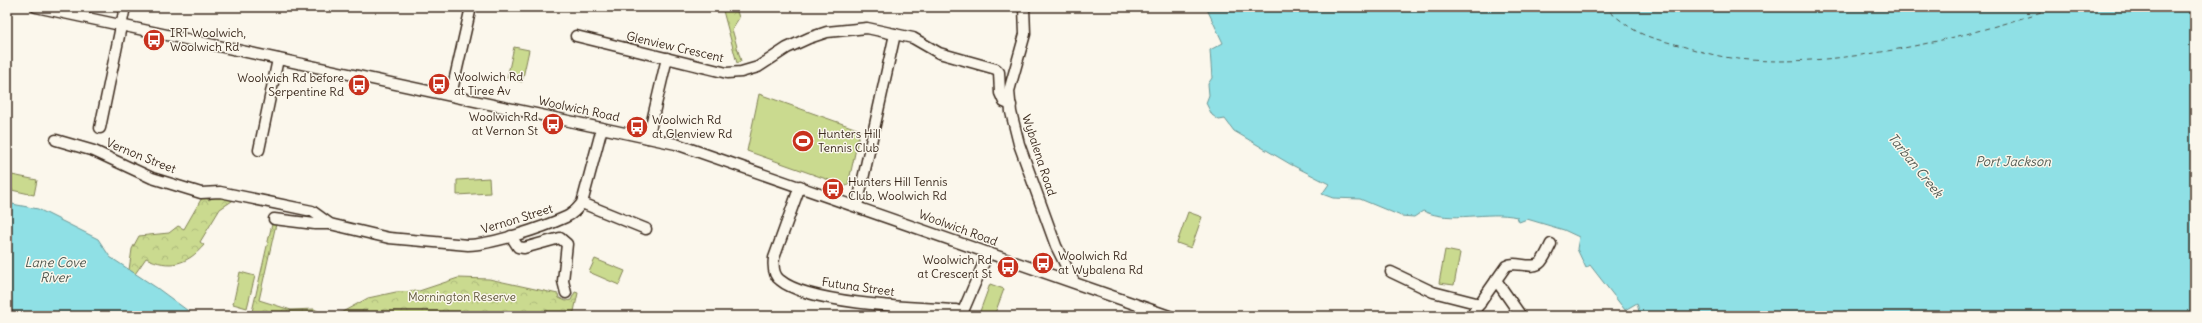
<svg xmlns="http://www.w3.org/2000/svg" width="2202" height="323" font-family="Delius,sans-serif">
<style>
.park{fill:url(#park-crowns);stroke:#828256}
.garden{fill:#cada8f;stroke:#828256}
.water{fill:#8fe0e5;stroke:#6d9795}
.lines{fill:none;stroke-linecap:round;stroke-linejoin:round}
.ferry{stroke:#505850;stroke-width:1;stroke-dasharray:5 4;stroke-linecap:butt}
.minor-casing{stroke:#3b2a1e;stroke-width:13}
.minor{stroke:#fbf7ec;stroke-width:10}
.labels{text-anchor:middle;stroke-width:3;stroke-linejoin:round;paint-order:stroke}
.poi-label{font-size:12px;fill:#3b2a1e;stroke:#fbf7ec;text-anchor:start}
.street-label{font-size:12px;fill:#3b2a1e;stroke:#fbf7ec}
.park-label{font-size:12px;fill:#5f563a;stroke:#fbf7ec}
.water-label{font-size:13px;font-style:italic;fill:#505850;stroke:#fbf7ec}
</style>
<defs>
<pattern id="park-crowns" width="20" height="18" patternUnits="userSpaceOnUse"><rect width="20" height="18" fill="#cada8f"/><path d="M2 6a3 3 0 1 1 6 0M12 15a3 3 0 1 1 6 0" fill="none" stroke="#aebb7b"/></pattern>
</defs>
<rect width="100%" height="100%" fill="#fbf7ec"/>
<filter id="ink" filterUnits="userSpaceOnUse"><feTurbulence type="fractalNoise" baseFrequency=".025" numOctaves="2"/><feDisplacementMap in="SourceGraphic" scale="8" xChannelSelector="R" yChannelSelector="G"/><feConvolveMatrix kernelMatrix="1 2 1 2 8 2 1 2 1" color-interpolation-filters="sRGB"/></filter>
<g filter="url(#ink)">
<!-- park -->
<g class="park">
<polygon points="722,7 736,7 739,18 732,29 741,61 737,63"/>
<path d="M217 195 235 199 220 209 200 242 204 245C187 265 169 269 146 258L135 274 129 270 132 249 139 236 169 233 178 226 184 229 203 196 209 200Z"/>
<polygon points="272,224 276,224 259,300 291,310 314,309 327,316 335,316 368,298 396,292 419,291 458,278 489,279 558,294 559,298 566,301 571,300 575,292 578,293 573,316 251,316"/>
</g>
<!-- garden -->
<g class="garden">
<polygon points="514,47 529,50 522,82 507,78"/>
<polygon points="759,94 860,130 848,185 846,186 747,151"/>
<polygon points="7,174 37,180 34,195 7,189"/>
<polygon points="489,178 490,193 457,195 457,180"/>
<polygon points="1188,212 1202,217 1191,248 1177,243"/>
<polygon points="1445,250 1460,253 1454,285 1439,283"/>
<polygon points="595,259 625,271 619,285 589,272"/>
<polygon points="240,272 255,276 247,308 233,304"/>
<polygon points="990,284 1004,289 994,316 979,314"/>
</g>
<!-- water -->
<g class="water">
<path d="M1206 7H2195V316H1640L1637 303 1625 310 1590 265 1586 268 1577 249 1579 237 1564 230 1527 219 1519 222 1517 217C1487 210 1452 224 1423 211L1414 217 1401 216 1360 199 1333 198 1322 194 1329 184 1290 164 1234 131 1225 119 1219 120 1212 115 1206 103 1209 95 1208 84 1212 78 1210 50 1223 43Z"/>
<polygon points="7,203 38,209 98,239 110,257 157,288 195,316 7,316"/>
</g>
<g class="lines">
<!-- ferry -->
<path class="ferry" d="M1603 7C1615 15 1627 27 1640 33 1650 38 1663 41 1675 44 1696 50 1717 57 1739 59 1838 69 1963 39 2056 7"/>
<!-- minor casing -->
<g class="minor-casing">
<g id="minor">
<polyline points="36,7 676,144 1169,316"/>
<polyline points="1024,7 1025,34 1009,91 1011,112 1019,144 1056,246 1074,282"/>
<polyline points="576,36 727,73 741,72 758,67 787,48 809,38 827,32 867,28 913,38 939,53 996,69 999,72 1000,93 1004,102 1011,105"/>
<polyline points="451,95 471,7"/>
<polyline points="100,128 125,7"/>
<polyline points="648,138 667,58"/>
<path d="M56 140 94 151 152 178 201 193 220 192 312 211 330 224 389 238 468 245C493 244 542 228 566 217 573 214 577 209 582 203L602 128"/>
<polyline points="259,150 278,59"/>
<path d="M800 186 774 258C773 266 773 275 780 280 808 304 917 308 956 310L963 313"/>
<polyline points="582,203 646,229"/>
<polyline points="857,206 895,34"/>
<polyline points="274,219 315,224 330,224"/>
<polyline points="511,236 518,247 524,248 560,238 567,244 563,281 566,293"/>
<polyline points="1391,272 1433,292 1480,304"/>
<polyline points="1496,280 1521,316"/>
<polyline points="961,316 988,253"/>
<path d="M1471 316 1506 266C1516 260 1533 271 1541 262 1545 257 1548 250 1551 244"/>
</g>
</g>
<!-- minor -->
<use href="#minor" class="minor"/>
</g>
</g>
<!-- icons -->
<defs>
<g id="bus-disc" transform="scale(1.15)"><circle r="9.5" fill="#c8321e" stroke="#fbf7ec"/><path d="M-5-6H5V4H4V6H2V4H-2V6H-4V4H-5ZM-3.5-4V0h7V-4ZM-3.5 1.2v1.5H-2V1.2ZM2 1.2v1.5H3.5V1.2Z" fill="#fff"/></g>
<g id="stadium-disc" transform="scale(1.15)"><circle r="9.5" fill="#c8321e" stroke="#fbf7ec"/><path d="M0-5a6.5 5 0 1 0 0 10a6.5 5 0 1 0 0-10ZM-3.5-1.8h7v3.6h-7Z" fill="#fff"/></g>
</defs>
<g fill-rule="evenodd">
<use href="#bus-disc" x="154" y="40"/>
<use href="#bus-disc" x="439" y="84"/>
<use href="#bus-disc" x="359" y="85"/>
<use href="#bus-disc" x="553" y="124"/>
<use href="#bus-disc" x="637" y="127"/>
<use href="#stadium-disc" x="803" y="141"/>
<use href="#bus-disc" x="833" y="189"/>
<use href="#bus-disc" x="1043" y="263"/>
<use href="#bus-disc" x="1008" y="267"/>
</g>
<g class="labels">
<!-- poi labels -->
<g class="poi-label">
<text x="170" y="37">IRT Woolwich,<tspan x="170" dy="14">Woolwich Rd</tspan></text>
<text x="454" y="81">Woolwich Rd<tspan x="454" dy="14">at Tiree Av</tspan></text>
<text x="344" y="82" text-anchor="end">Woolwich Rd before<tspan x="344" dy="14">Serpentine Rd</tspan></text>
<text x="538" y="121" text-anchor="end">Woolwich Rd<tspan x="538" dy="14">at Vernon St</tspan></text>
<text x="652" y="124">Woolwich Rd<tspan x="652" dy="14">at Glenview Rd</tspan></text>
<text x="818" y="138">Hunters Hill<tspan x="818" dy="14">Tennis Club</tspan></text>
<text x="848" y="186">Hunters Hill Tennis<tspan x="848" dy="14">Club, Woolwich Rd</tspan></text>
<text x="1058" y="260">Woolwich Rd<tspan x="1058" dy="14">at Wybalena Rd</tspan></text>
<text x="992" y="264" text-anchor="end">Woolwich Rd<tspan x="992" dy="14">at Crescent St</tspan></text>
</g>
<!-- street labels -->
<g class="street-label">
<text transform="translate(675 47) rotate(13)" y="4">Glenview Crescent</text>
<text transform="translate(579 109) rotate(12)" y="4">Woolwich Road</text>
<text transform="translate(1039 155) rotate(72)" y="4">Wybalena Road</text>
<text transform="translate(141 156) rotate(22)" y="4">Vernon Street</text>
<text transform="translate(517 219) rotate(-17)" y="4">Vernon Street</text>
<text transform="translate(958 228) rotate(20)" y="4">Woolwich Road</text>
<text transform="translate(858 287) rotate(8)" y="4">Futuna Street</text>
</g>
<!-- park labels -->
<g class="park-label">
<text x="462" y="301">Mornington Reserve</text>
</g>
<!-- water labels -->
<g class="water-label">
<text x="2013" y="166">Port Jackson</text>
<text transform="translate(1916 165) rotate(51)" y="5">Tarban Creek</text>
<text x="55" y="267">Lane Cove<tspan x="55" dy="15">River</tspan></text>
</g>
</g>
<!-- margin -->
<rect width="2202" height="323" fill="none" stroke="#fbf7ec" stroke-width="24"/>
<rect x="12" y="12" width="2178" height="299" fill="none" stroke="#3b2a1e" stroke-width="1.5" filter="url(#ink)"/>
</svg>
